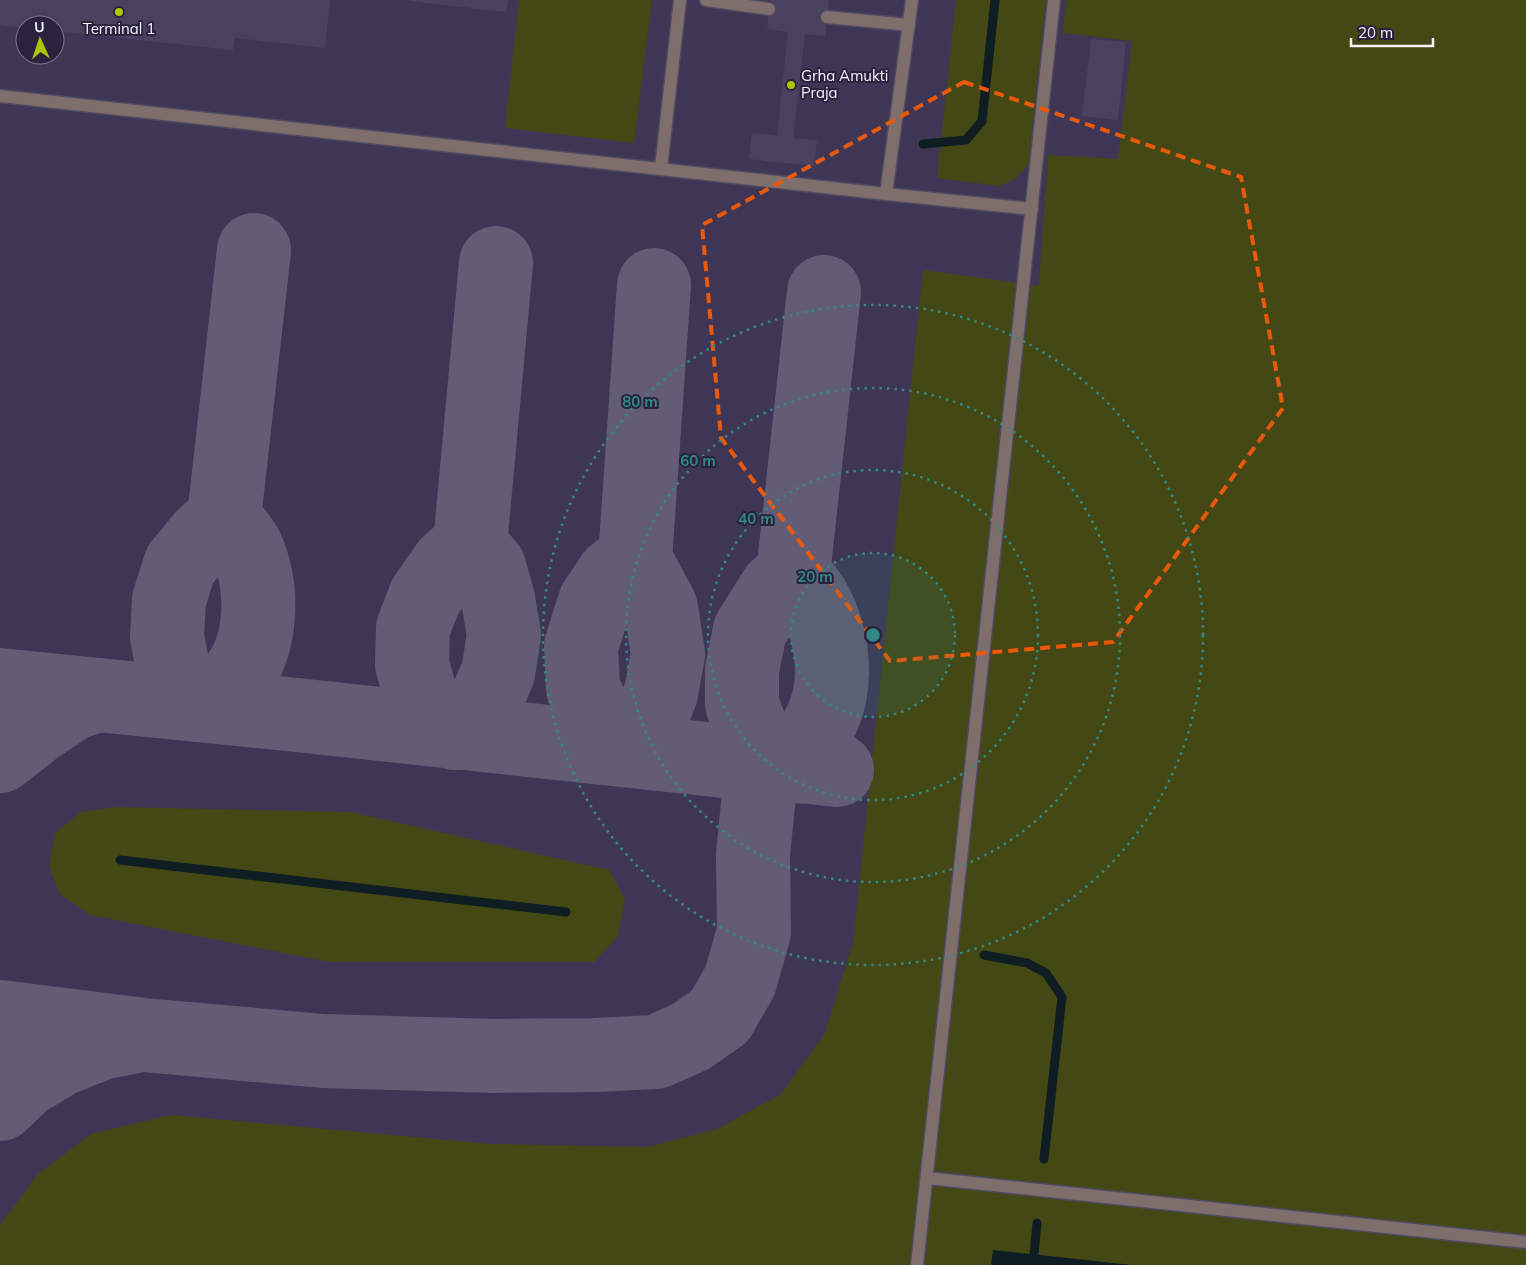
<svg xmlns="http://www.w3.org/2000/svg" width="1526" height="1265" font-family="Mulish,sans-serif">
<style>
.built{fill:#3f3656;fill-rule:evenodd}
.green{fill:#434815}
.water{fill:#0e1e23}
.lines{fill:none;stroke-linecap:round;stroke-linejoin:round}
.stream{stroke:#0e1e23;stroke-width:9}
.taxiway{stroke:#625d74;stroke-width:74}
.building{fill:#49425e}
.service-casing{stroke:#4f4961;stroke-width:15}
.service{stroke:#7f6f6c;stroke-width:12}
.marked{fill:none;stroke:#e8590c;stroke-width:4;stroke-dasharray:10 6;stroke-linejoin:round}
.ring{fill:none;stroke:#328984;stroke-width:2.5;stroke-dasharray:2.5 5}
.poi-dot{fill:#b0c501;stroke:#2a233d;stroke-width:2}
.labels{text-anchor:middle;stroke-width:4;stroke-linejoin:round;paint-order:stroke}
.poi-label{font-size:15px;fill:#f5f3fe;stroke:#2a233d}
.centre{fill:#328984;stroke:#2a233d;stroke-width:2.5}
.ring-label{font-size:15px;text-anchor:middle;font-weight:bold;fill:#328984;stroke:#2a233d;stroke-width:4;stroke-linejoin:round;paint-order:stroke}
</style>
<rect width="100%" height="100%" fill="#342d48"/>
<!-- built -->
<path class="built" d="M0 0H1161L1526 1265H0ZM25 25H55V55H25Z"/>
<!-- green -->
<g class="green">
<polygon points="519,0 652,0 634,143 505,128"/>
<polygon points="956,0 1046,0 1028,165 1014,180 999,186 937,178"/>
<polygon points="1066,0 1526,0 1526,1265 0,1265 0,1225 38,1174 91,1134 171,1115 491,1144 647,1147 717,1129 781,1094 824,1035 853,943 923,270 1039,286 1048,155 1118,159 1132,41 1063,33"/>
<polygon points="117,807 350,812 609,870 625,899 618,936 594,962 330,962 90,915 60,894 49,867 55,833 81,812"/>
</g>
<!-- water -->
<polygon class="water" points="993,1250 1132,1265 991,1265"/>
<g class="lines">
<!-- stream -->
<g class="stream">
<polyline points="923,144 966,140 982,121 995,0"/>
<polyline points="120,860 566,912"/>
<polyline points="984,955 1027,963 1046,973 1062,997 1044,1159"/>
<polyline points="1033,1265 1037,1223"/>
</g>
<!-- taxiway -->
<g class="taxiway">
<path d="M224 518C231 528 242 538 247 549 264 588 263 644 236 678 230 686 207 698 198 705L174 673 167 637 169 600 180 565 203 537 224 518 254 250"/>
<polyline points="470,545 448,564 425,597 413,628 412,664 422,701 431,719 455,733 479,716 498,673 504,635 498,599 489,567 470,545 496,263"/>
<polyline points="635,559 613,575 595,602 581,646 583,688 598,722 623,750 647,728 661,693 668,654 661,608 635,559 654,285"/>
<polyline points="0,685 98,695"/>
<polyline points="0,756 37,727 73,703 98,695 297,715 762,765 811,767 837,770"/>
<polyline points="775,765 751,729 742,704 742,670 750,630 776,589 793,574"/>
<path d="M790 766C803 752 814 737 822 719 839 682 833 636 814 601 809 591 800 582 793 574L824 292"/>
<polyline points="0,1017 144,1035 323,1051 494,1056 594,1055 656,1052 690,1037 720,1016 740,981 754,932 753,854 762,765"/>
<polyline points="0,1104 24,1081 59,1060 101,1043 132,1037"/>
</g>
</g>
<!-- building -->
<g class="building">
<polygon points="0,0 330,0 325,48 235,38 233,50 55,31 55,25 25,25 25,28 0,25"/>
<polygon points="409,0 508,0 506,12 409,1"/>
<polygon points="770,0 829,0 825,36 805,34 793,138 817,140 814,166 749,159 752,133 777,136 788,32 767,29"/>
<polygon points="1091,39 1126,42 1118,120 1082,116"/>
</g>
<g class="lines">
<!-- service casing -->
<g class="service-casing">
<g id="service">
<polyline points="706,0 769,9"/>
<polyline points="827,17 909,25"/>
<polyline points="0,96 886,194 1032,209"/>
<polyline points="661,168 680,0"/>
<polyline points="886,194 912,0"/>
<polyline points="927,1178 1526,1242"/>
<polyline points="917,1265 1054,0"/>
</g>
</g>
<!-- service -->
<use href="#service" class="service"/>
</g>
<!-- marked area -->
<path class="marked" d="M964 82 1241 177 1283 408 1113 642 890 661 721 438 702 225Z"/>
<!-- distance rings -->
<circle cx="873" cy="635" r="82" fill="#328984" fill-opacity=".12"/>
<g class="ring">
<circle cx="873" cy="635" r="82"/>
<circle cx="873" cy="635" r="165"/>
<circle cx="873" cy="635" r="247"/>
<circle cx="873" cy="635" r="330"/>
</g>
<!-- markers -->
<g class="poi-dot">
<circle cx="119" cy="12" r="5"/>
<circle cx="791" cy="85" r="5"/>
</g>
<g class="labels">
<!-- poi labels -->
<g class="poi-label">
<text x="119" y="34">Terminal 1</text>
<text x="801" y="81" text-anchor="start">Grha Amukti<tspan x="801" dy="17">Praja</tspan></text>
</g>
</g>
<circle cx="873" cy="635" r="8" class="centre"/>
<g class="ring-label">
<text x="640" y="407">80 m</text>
<text x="698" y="466">60 m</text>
<text x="756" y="524">40 m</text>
<text x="815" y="582">20 m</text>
</g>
<!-- north arrow -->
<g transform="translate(40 40) rotate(357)"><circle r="24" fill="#2a233d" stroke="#7b768a"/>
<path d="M0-4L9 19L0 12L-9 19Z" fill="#b0c501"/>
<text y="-8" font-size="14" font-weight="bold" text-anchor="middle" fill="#f5f3fe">U</text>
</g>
<!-- scale -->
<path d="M1351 38v8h82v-8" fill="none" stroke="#f5f3fe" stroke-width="2.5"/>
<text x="1358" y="38" font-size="15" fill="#f5f3fe" stroke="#2a233d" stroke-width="4" paint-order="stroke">20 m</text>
</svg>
